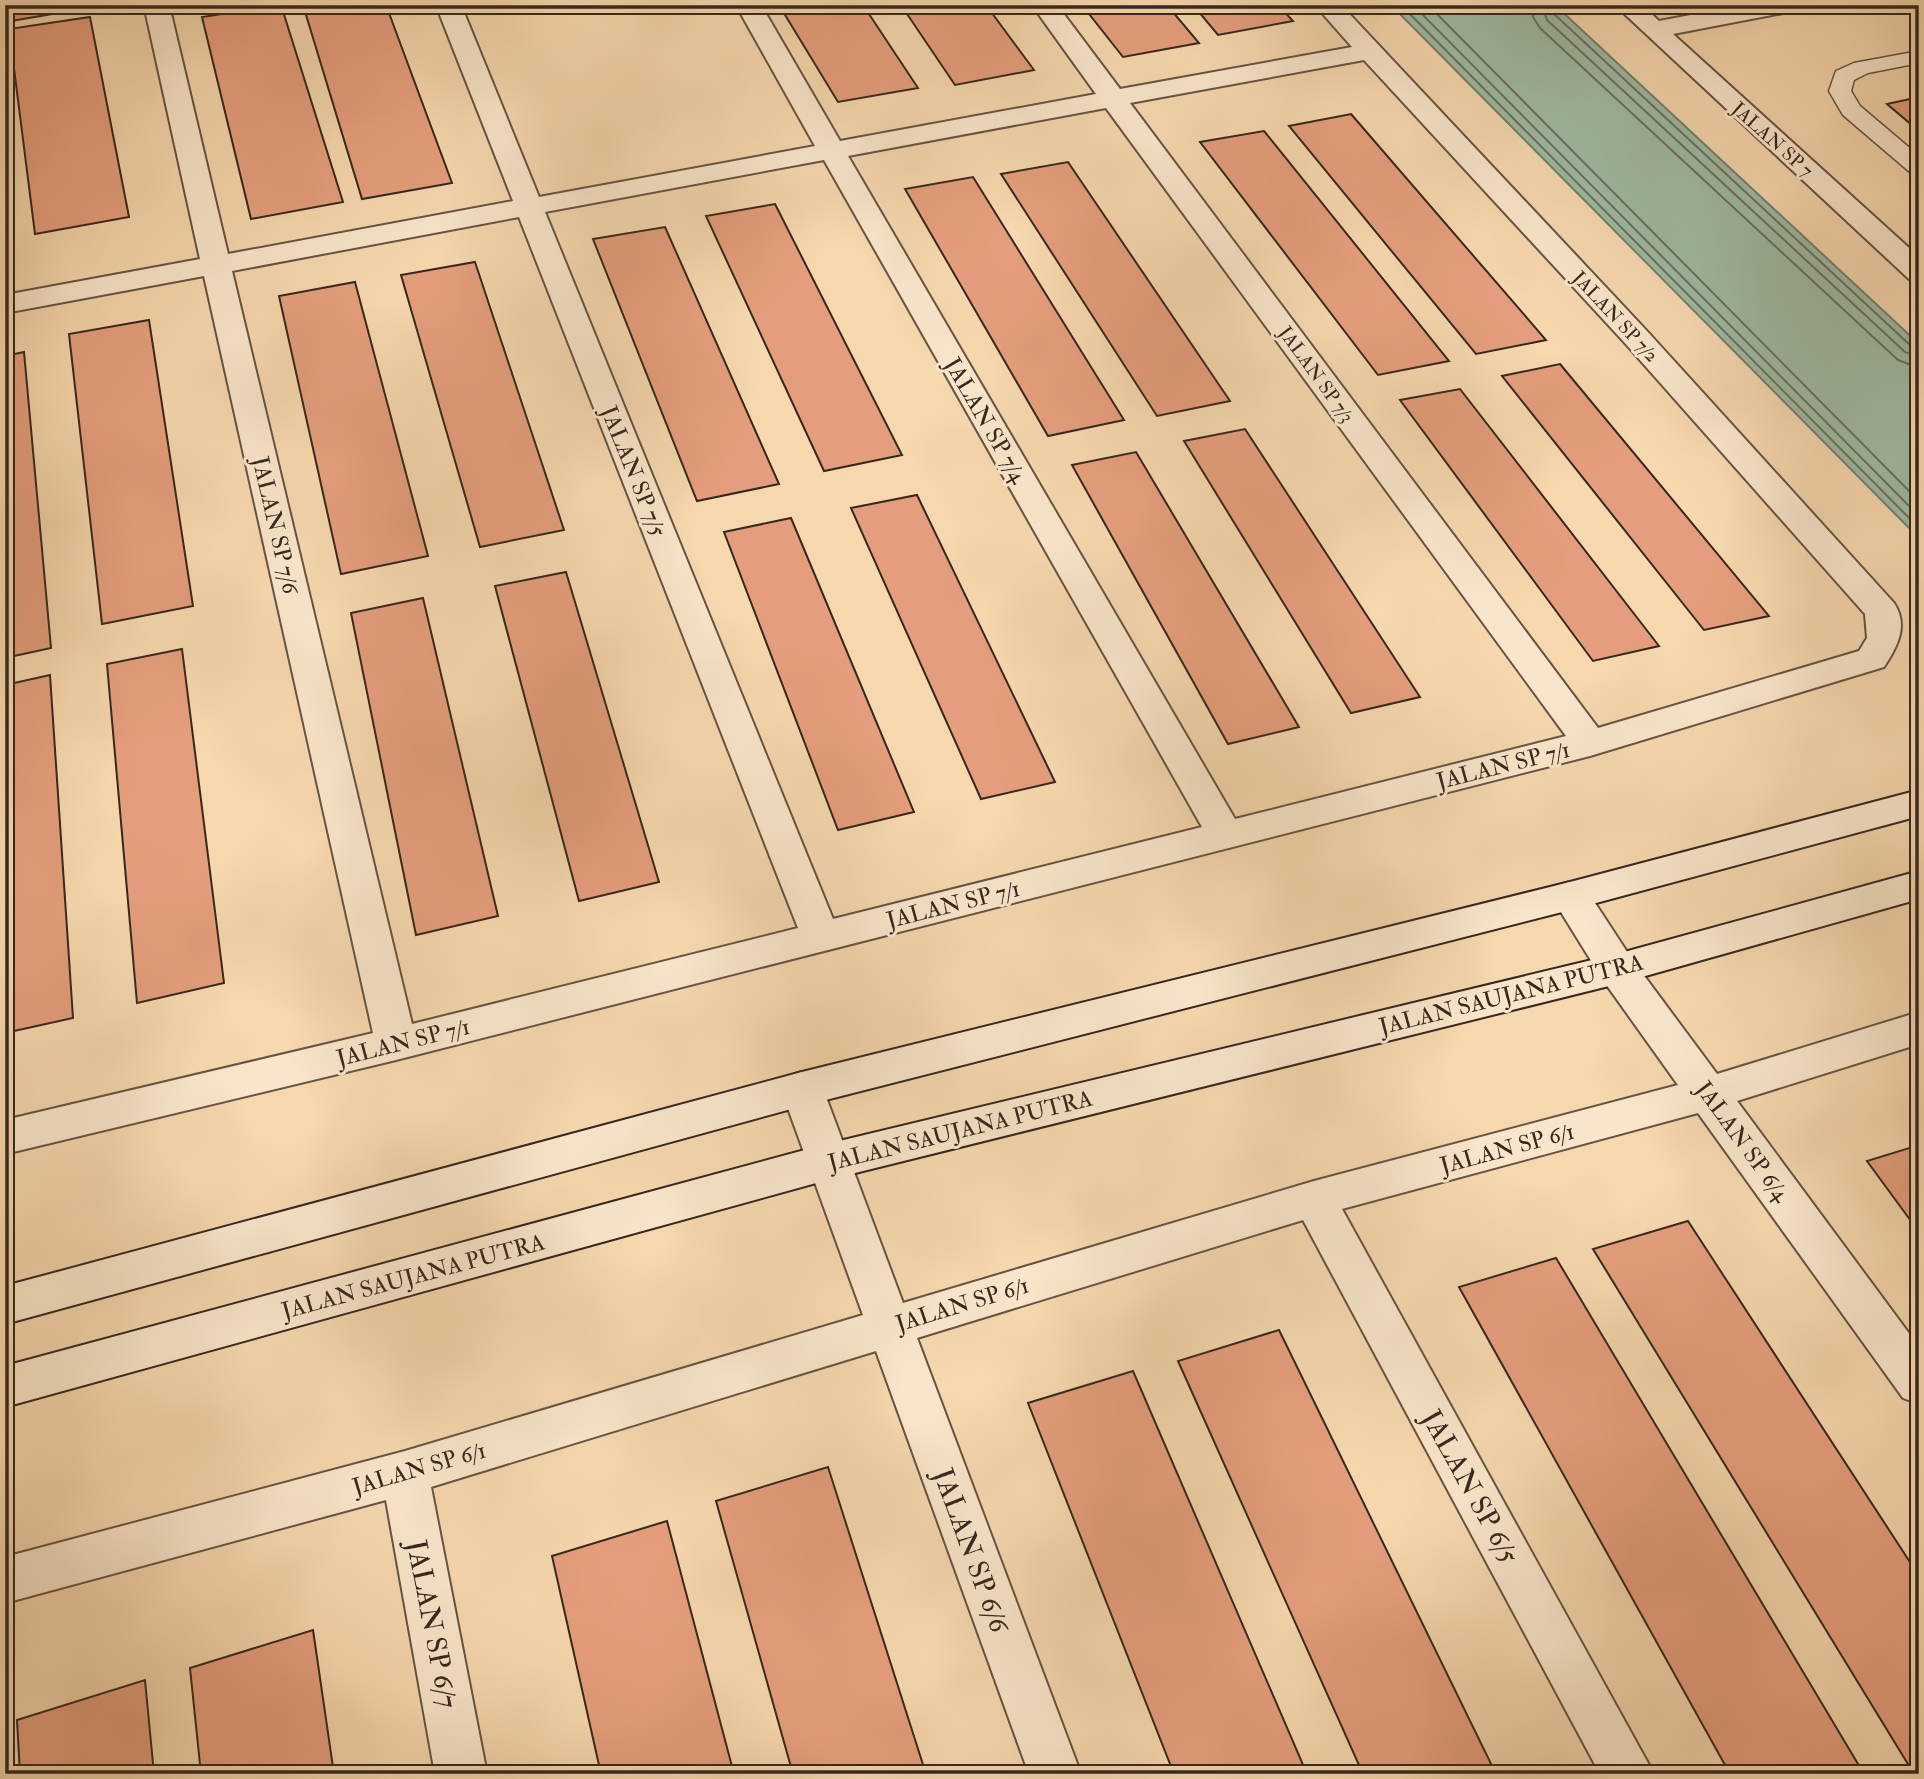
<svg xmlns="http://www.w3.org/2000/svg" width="1924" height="1779" font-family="'IM FELL Double Pica',serif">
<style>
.water{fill:#9ebaa4;stroke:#74806f;stroke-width:2}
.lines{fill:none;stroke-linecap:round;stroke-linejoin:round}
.shore{stroke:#6a7162;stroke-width:2}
.building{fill:#e59e7d;stroke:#36281f;stroke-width:2}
.service-casing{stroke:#665443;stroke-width:3}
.minor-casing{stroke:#665443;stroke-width:4}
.secondary-casing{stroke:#36281f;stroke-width:4}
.service{fill:#f9e5ca;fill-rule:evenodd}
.minor{fill:#f9e5ca;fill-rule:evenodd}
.secondary{fill:#f9e5ca;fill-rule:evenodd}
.labels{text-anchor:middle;stroke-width:6;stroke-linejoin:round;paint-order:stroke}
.far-street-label{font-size:19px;fill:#36281f;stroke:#f9e5ca}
.street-label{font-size:23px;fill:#36281f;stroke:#f9e5ca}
.near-street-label{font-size:28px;fill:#36281f;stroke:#f9e5ca}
</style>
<rect width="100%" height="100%" fill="#f6d7ae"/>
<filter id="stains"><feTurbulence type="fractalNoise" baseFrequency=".00286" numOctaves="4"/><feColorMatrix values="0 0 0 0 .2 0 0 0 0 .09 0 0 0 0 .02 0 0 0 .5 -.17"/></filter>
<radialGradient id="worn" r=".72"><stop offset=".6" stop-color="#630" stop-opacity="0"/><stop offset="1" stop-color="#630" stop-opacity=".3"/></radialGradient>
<!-- water -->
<polygon class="water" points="1391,5 1555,5 1919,344 1919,538"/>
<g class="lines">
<!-- shore -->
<g class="shore">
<polyline points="1401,5 1919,528"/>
<polyline points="1413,5 1919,516"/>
<polyline points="1428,5 1919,501"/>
<polyline points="1531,5 1533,17 1540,28 1898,360 1919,368"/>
<polyline points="1542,5 1547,20 1905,352 1919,357"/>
<polyline points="1551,5 1553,13 1911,346 1919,348"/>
</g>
</g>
<!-- building -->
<g class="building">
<polygon points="5,5 87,5 88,8 5,22"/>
<polygon points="281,5 343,202 251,219 202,17"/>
<polygon points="303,5 386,5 452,183 362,199"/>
<polygon points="779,5 863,5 918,88 838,102"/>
<polygon points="901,5 986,5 1034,70 955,85"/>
<polygon points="1082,5 1167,5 1199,43 1123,57"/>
<polygon points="1193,5 1278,5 1293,21 1218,35"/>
<polygon points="90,17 129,217 35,234 9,29"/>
<polygon points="1919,97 1919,131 1887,104"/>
<polygon points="1351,114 1546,340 1476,354 1289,126"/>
<polygon points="1264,131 1449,361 1378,375 1200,142"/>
<polygon points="1068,162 1230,401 1157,416 1001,174"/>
<polygon points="973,177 1124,420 1048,436 905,189"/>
<polygon points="775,204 902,455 824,471 706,216"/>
<polygon points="665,227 779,484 697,501 593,239"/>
<polygon points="475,262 564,530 480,547 401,275"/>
<polygon points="355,282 428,556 341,574 279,296"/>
<polygon points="149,320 193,606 102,624 69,334"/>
<polygon points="24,352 51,648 5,658 5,356"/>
<polygon points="1560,364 1769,616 1704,630 1502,376"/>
<polygon points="1460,389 1659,646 1593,661 1400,400"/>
<polygon points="1245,429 1420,697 1351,713 1184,441"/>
<polygon points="1136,452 1299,727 1228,744 1072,465"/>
<polygon points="917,495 1055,782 981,799 851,508"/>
<polygon points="791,518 914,812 838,830 724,532"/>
<polygon points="566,572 659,882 579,901 495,586"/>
<polygon points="423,598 498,916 416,935 351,613"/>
<polygon points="182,649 224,983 137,1003 107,664"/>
<polygon points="50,675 73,1018 5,1033 5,685"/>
<polygon points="1919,1145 1919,1232 1867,1161"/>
<polygon points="1688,1221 1919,1576 1919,1774 1914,1774 1593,1249"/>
<polygon points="1556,1258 1864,1774 1730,1774 1459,1287"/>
<polygon points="1279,1330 1496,1774 1363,1774 1178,1361"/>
<polygon points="1133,1371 1307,1774 1174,1774 1028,1403"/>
<polygon points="828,1467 926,1774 793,1774 716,1501"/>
<polygon points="667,1521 734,1774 601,1774 552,1556"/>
<polygon points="313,1630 334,1774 201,1774 190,1668"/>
<polygon points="145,1680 154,1774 20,1774 17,1720"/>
</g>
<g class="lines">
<!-- service casing -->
<g class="service-casing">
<polygon id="service" points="1919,51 1919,63 1868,73 1854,80 1851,91 1860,106 1919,156 1919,175 1911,173 1843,115 1829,91 1836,71 1854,63"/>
</g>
<!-- minor casing -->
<g class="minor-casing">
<g id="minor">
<path d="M144 5H169L228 254 513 201 436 5H461L539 197 815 146 736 5H761L840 141 1096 94 1032 5H1057L1120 89 1352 47 1315 5H1341L1646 330 1894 603C1909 626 1897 647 1884 667L1590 756 396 1060 5 1154V1120L373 1033 204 276 5 313V295L200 259ZM1364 60 1624 342 1865 614 1867 638 1859 651 1598 728 1130 103ZM1106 108 1566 736 1235 819 848 156ZM824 160 1202 827 833 919 545 212ZM519 217 798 928 412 1024 232 271Z"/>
<polygon points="1615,5 1642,5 1659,21 1743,5 1795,5 1792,10 1783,13 1673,34 1919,257 1919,282 1909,279"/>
<polygon points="1570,882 1584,886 1631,958 1717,1074 1919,1012 1919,1044 1737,1101 1919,1347 1919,1404 1903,1398 1698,1113 1342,1209 1654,1774 1600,1774 1303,1220 917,1338 1081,1774 1029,1774 876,1351 431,1487 487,1774 435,1774 386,1500 5,1603 5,1557 405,1451 863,1315 781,1089 787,1077 802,1072 817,1077 823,1089 903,1303 1314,1181 1678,1085 1603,980 1551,896 1556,886"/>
</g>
</g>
<!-- secondary casing -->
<g class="secondary-casing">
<g id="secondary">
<polygon points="1919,790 1919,816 1570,910 802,1106 5,1324 5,1286 802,1072 1570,882"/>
<polygon points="1919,871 1919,899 1617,984 827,1180 5,1407 5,1366 827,1144 1617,954"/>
</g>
</g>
<!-- service -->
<use href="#service" class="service"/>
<!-- minor -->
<use href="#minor" class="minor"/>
<!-- secondary -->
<use href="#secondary" class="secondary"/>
</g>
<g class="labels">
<!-- far-street labels -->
<g class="far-street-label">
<text transform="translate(1773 139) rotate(42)" y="7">JALAN SP 7</text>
<text transform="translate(1616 316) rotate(47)" y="7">JALAN SP 7/2</text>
<text transform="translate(1317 374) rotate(54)" y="7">JALAN SP 7/3</text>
</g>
<!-- street labels -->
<g class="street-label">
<text transform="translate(986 420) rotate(60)" y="8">JALAN SP 7/4</text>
<text transform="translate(634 471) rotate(68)" y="8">JALAN SP 7/5</text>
<text transform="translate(276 525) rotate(77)" y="8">JALAN SP 7/6</text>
<text transform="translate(1503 765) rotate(-14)" y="8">JALAN SP 7/1</text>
<text transform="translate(953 904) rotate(-14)" y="8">JALAN SP 7/1</text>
<text transform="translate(1511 994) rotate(-14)" y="8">JALAN SAUJANA PUTRA</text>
<text transform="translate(403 1042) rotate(-14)" y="8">JALAN SP 7/1</text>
<text transform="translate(960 1130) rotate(-14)" y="8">JALAN SAUJANA PUTRA</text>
<text transform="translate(1743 1141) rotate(54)" y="8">JALAN SP 6/4</text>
<text transform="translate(1507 1148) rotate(-15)" y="8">JALAN SP 6/1</text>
<text transform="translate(413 1276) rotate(-15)" y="8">JALAN SAUJANA PUTRA</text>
<text transform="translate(962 1304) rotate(-17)" y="8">JALAN SP 6/1</text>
<text transform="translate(419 1468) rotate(-16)" y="8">JALAN SP 6/1</text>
</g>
<!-- near-street labels -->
<g class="near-street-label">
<text transform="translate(1471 1486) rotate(61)" y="10">JALAN SP 6/5</text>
<text transform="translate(972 1550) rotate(70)" y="10">JALAN SP 6/6</text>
<text transform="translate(433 1624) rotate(79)" y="10">JALAN SP 6/7</text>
</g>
</g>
<!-- margin -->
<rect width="1924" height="1779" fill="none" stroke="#f6d7ae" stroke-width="28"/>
<rect x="7" y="7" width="1910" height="1765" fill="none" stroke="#36281f" stroke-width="3.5"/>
<rect x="14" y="14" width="1896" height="1751" fill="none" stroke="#36281f" stroke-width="2"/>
<rect width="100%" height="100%" filter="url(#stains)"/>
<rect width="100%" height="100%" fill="url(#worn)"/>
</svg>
